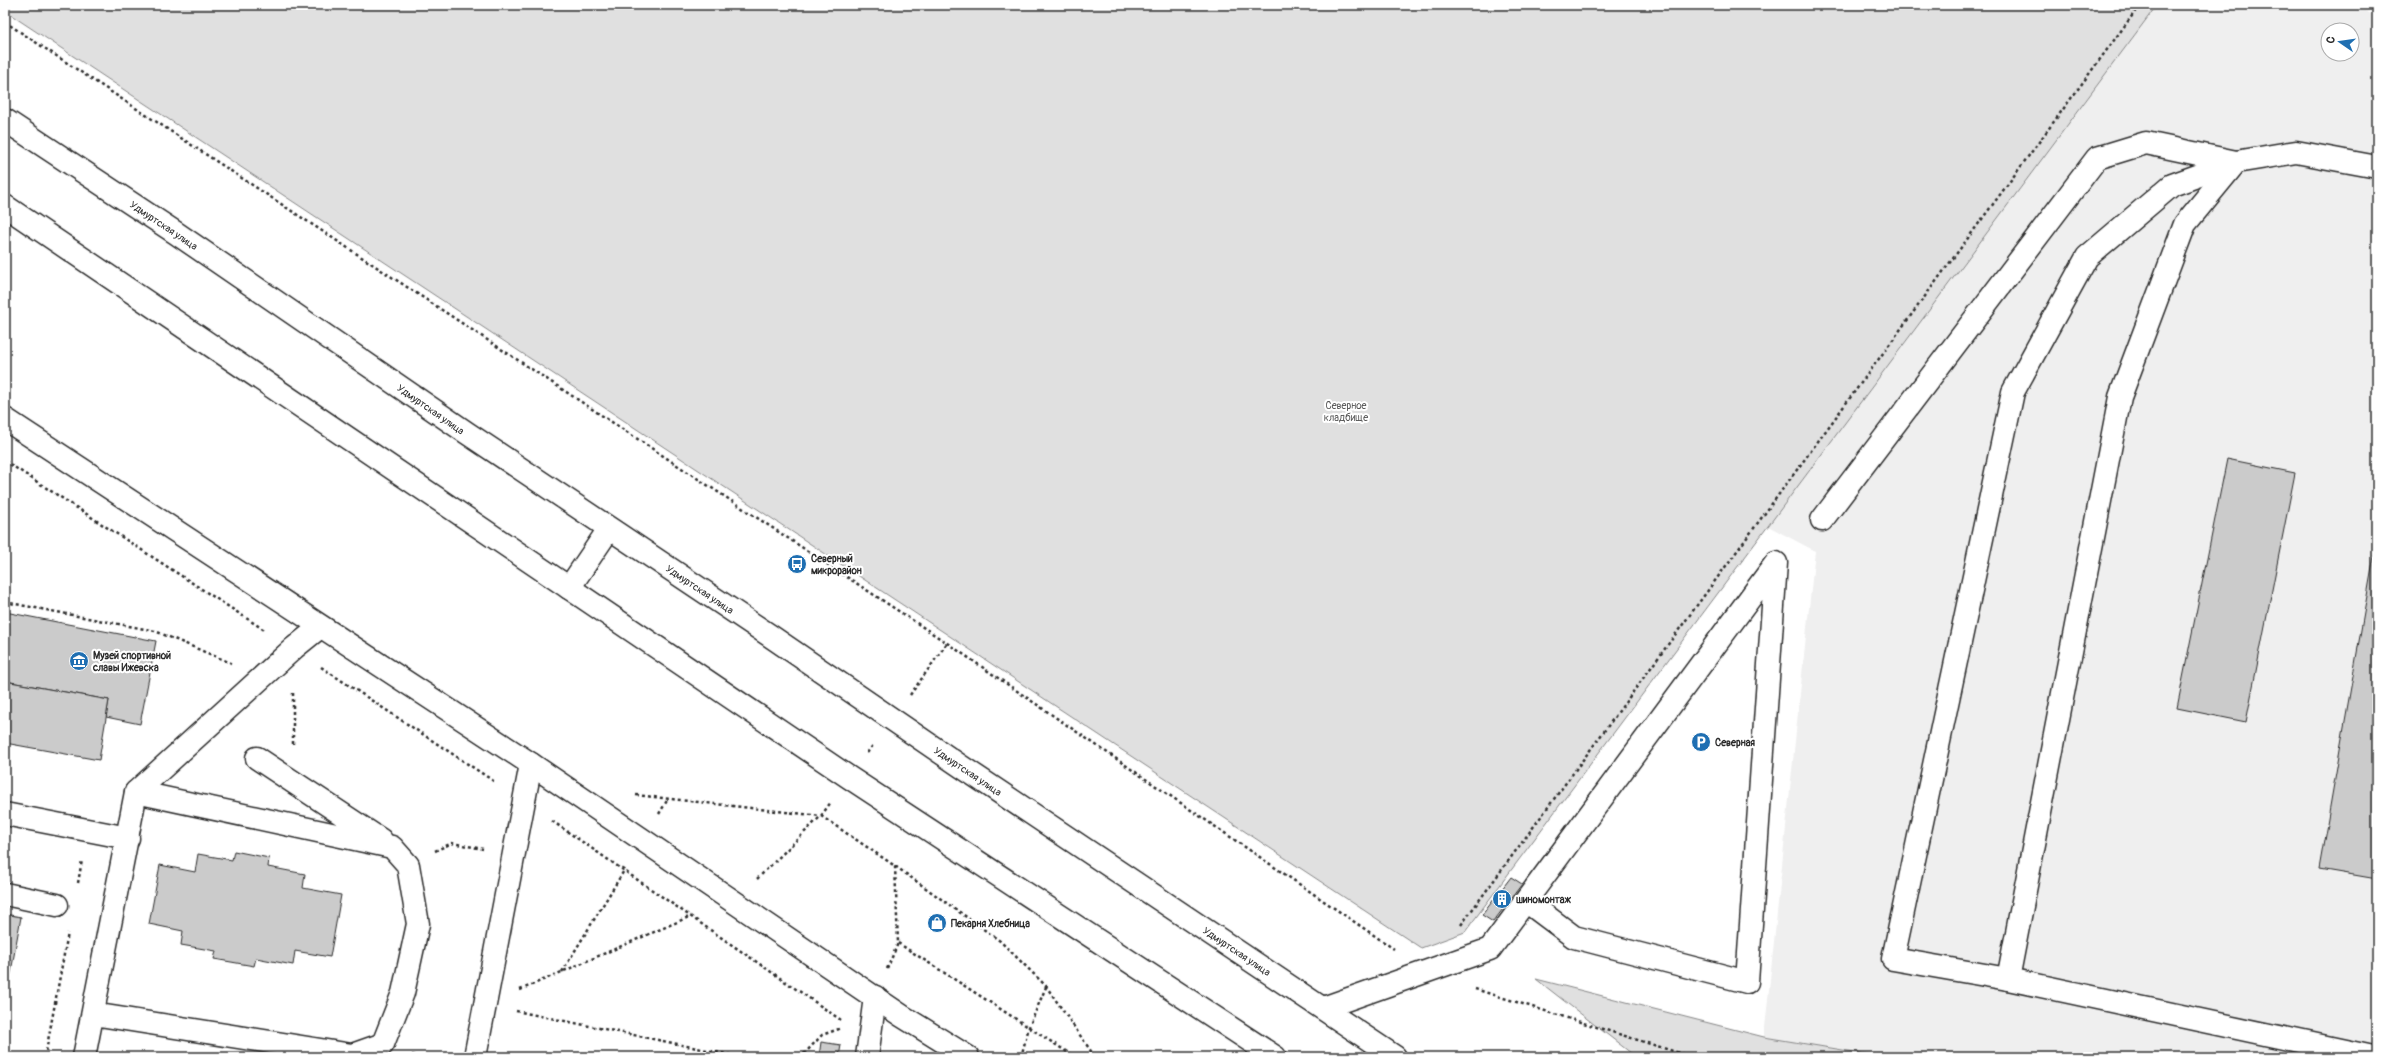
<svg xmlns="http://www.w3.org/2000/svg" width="2382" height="1062" font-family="Pangolin,sans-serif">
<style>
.built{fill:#efefef;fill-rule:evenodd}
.green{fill:#e0e0e0;stroke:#868686}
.building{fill:#cbcbcb;stroke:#2b2b2b}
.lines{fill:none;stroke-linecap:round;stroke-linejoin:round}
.service-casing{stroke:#2b2b2b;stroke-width:25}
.minor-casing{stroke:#2b2b2b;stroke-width:25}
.primary-casing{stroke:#2b2b2b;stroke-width:25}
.path{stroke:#2b2b2b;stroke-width:2.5;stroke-dasharray:3 3;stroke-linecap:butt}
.service{stroke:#fff;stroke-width:22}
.minor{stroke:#fff;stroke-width:22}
.primary{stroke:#fff;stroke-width:22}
.labels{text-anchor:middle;stroke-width:4;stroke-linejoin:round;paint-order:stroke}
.street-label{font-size:10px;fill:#2b2b2b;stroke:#fff}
.park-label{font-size:10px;fill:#585858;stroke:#fff}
.poi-label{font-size:10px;font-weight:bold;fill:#2b2b2b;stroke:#fff;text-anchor:start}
</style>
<rect width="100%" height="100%" fill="#fff"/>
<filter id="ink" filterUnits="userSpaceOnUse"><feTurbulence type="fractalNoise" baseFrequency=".025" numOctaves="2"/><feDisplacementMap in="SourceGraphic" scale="8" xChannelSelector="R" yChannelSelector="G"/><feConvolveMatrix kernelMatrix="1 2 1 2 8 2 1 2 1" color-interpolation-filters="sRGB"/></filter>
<g filter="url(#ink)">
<!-- built -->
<path class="built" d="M2157 5H2357L2377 18V1057H1886L1764 1037 1815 551 1768 526ZM2328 30H2352V54H2328Z"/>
<!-- green -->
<g class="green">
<polygon points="5,5 2157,5 1465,932 1421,948 5,11"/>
<polygon points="1536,979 1764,1037 1885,1057 1636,1057"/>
</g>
<!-- building -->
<g class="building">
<polygon points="2227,459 2295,473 2246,722 2177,708"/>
<polygon points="2377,539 2377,879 2319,869"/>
<polygon points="5,612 156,641 140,724 106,717 109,700 5,681"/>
<polygon points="5,681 109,700 99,760 5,743"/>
<polygon points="234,851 269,858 268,867 305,874 303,888 341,895 330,957 295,951 293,965 256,958 254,966 214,959 216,951 181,945 183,931 149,924 160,865 195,872 198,854 232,860"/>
<polygon points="1511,877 1522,884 1493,922 1482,915"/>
<polygon points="5,914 21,917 5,1005"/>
<polygon points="821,1042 841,1045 839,1057 819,1057"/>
</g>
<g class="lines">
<!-- service casing -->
<g class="service-casing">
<g id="service">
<polyline points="2236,162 2172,185 2087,257 2013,392 1893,959 2008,979 2373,1057"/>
<polyline points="1822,520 2097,158 2146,143 2236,162"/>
<polyline points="257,758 381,840"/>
<polyline points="5,814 128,838"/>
<polyline points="5,894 57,905"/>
<polyline points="2008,979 2120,397 2185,224 2236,162 2296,152 2377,167"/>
<polyline points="1323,1008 1490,949 1776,563 1747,982 1574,937 1526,901"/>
<polyline points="93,1014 352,1055 383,1044 403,993 418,924 408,865 392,847 136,792"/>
<polyline points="84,1057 136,792 294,648 320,627"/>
<polyline points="475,1057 531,764"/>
<polyline points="867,1057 875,997"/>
</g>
</g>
<!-- minor casing -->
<g class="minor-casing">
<polyline id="minor" points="5,419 531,764 902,1016 968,1057"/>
</g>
<!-- primary casing -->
<g class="primary-casing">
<g id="primary">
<polyline points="5,120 176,233 467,433 769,635 962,767 1395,1057"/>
<polyline points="5,206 850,778 1275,1057"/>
<polyline points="569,588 609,529"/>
</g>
</g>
<!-- path -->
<g class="path">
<polyline points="5,22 947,643 1394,949"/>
<polyline points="5,461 266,631"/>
<polyline points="5,602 155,631 231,663"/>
<polyline points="321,667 495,782"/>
<polyline points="910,695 947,643"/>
<polyline points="293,744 293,691"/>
<polyline points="867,753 874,744"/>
<polyline points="636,795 821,816 895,866 1000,941 1046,986 1095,1057"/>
<polyline points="659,814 668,799"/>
<polyline points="552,821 841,1020"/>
<polyline points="435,851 452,843 483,849"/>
<polyline points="757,879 821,816 831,802"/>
<polyline points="78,883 82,860"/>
<polyline points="1461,925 2140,5"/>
<polyline points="898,943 1075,1057"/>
<polyline points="887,969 898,943 895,866"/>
<polyline points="562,972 625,869"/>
<polyline points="1475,989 1692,1057"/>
<polyline points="520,990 691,916"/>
<polyline points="516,1011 741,1057"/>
<polyline points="412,1055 419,1057"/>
<polyline points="45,1057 68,933"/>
<polyline points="792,1057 805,1053 822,1035 839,1029"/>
<polyline points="1021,1057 1029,1027 1046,987"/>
</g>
<!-- service -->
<use href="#service" class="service"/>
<!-- minor -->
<use href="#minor" class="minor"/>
<!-- primary -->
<use href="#primary" class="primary"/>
</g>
</g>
<!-- icons -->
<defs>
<g id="bus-disc" transform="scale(1)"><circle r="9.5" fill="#1f6fb2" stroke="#fff"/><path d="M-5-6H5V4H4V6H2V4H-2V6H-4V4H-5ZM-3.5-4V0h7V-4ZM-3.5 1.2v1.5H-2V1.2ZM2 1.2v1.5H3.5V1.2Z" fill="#fff"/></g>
<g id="museum-disc" transform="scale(1)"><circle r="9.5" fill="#1f6fb2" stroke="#fff"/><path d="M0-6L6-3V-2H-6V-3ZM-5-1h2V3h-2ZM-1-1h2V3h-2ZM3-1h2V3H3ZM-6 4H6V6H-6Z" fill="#fff"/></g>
<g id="parking-disc" transform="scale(1)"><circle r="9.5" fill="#1f6fb2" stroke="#fff"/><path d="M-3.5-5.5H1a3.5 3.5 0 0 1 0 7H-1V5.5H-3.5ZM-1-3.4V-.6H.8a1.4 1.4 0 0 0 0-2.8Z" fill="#fff"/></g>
<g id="building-disc" transform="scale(1)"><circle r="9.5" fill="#1f6fb2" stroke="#fff"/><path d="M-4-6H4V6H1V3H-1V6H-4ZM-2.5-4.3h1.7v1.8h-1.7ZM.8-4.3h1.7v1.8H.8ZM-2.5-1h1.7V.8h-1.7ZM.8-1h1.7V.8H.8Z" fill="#fff"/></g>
<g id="shop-disc" transform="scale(1)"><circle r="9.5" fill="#1f6fb2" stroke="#fff"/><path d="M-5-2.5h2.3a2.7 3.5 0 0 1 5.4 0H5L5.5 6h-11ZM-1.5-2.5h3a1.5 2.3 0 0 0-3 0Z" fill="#fff"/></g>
</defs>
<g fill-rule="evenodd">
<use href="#bus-disc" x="797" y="564"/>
<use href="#museum-disc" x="79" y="661"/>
<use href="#parking-disc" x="1701" y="742"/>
<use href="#building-disc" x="1502" y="899"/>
<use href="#shop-disc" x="937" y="923"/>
</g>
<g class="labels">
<!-- street labels -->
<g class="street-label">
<text transform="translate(164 225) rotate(34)" y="4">Удмуртская улица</text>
<text transform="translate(431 409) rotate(35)" y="4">Удмуртская улица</text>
<text transform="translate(700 589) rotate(34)" y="4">Удмуртская улица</text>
<text transform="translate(968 771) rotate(34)" y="4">Удмуртская улица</text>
<text transform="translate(1237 951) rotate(34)" y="4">Удмуртская улица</text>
</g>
<!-- park labels -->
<g class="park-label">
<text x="1346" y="409">Северное<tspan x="1346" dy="12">кладбище</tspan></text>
</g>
<!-- poi labels -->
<g class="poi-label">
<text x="811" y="562">Северный<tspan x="811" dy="12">микрорайон</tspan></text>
<text x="93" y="659">Музей спортивной<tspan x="93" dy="12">славы Ижевска</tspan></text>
<text x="1715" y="746">Северная</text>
<text x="1516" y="903">шиномонтаж</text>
<text x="951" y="927">Пекарня Хлебница</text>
</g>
</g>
<!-- margin -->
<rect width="2382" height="1062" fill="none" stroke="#fff" stroke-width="20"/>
<rect x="10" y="10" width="2362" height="1042" fill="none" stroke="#2b2b2b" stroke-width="1.5" filter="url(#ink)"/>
<!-- north arrow -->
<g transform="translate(2340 42) rotate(283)"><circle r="19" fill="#ffffff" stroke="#aaaaaa"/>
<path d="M0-3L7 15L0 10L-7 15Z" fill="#1f6fb2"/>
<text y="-6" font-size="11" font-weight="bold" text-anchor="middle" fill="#2b2b2b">С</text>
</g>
</svg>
